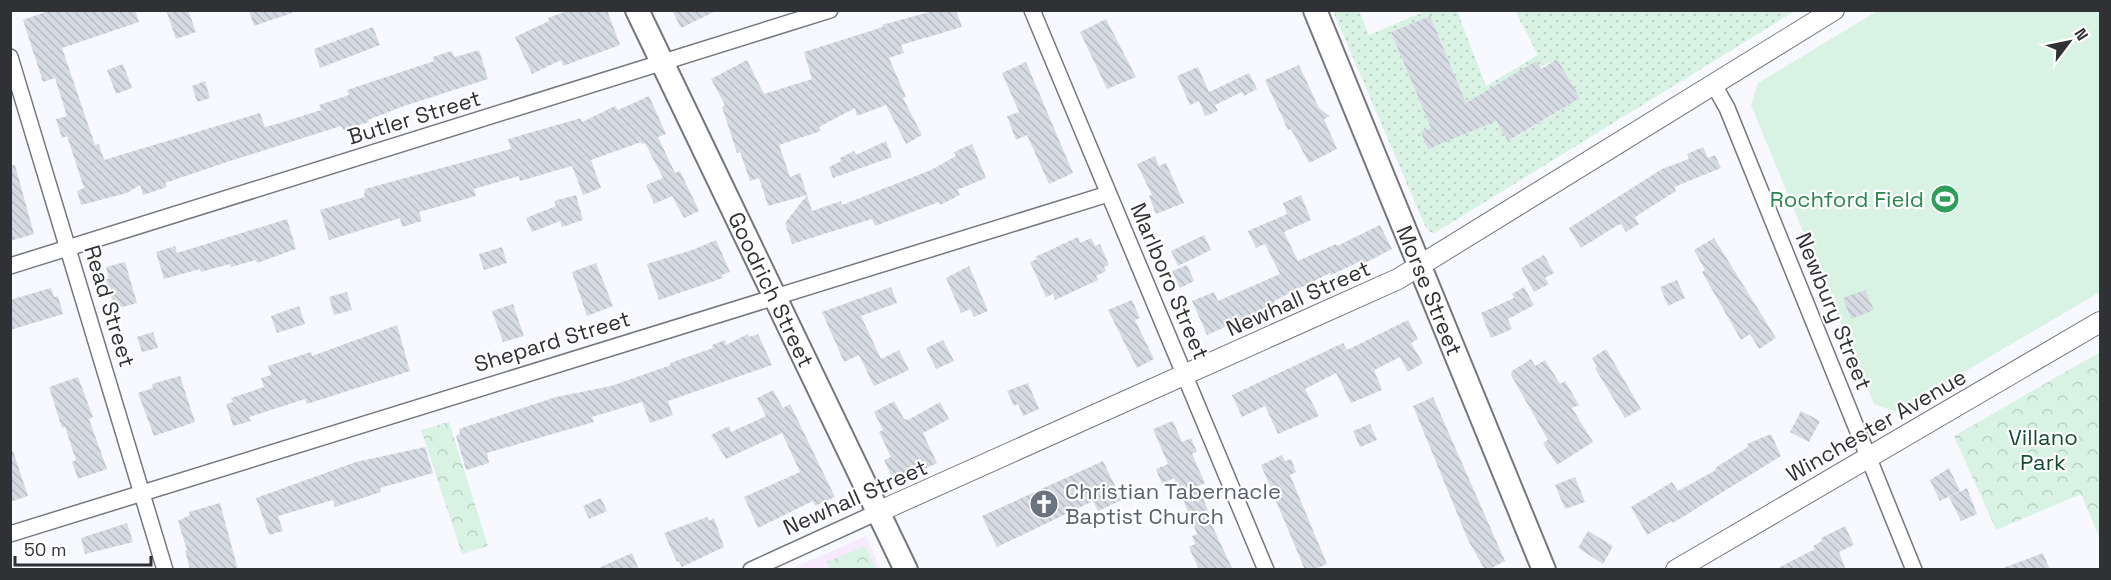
<svg xmlns="http://www.w3.org/2000/svg" width="2111" height="580" font-family="'Space Grotesk',sans-serif">
<style>
.education{fill:#f6eafe}
.grass{fill:url(#grass-dots);fill-rule:evenodd}
.park{fill:url(#park-crowns)}
.garden{fill:#d8f3e4}
.building{fill:url(#building-back-hatch)}
.lines{fill:none;stroke-linecap:round;stroke-linejoin:round}
.minor-casing{stroke:#74777f;stroke-width:18}
.tertiary-casing{stroke:#74777f;stroke-width:22}
.secondary-casing{stroke:#74777f;stroke-width:26}
.minor{stroke:#fff;stroke-width:15}
.tertiary{stroke:#fff;stroke-width:20}
.secondary{stroke:#fff;stroke-width:22}
.labels{text-anchor:middle;stroke-width:4.5;stroke-linejoin:round;paint-order:stroke}
.street-label{font-size:22px;fill:#2f3134;stroke:#fff}
.leisure-label{font-size:22px;fill:#27864d;stroke:#fff;text-anchor:end}
.park-label{font-size:22px;fill:#144933;stroke:#fff}
.worship-label{font-size:22px;fill:#5b616d;stroke:#fff;text-anchor:start}
</style>
<defs>
<pattern id="grass-dots" width="8" height="8" patternUnits="userSpaceOnUse" patternTransform="scale(1.5)"><rect width="8" height="8" fill="#d8f3e4"/><path d="M2 2h.1M6 6h.1" fill="none" stroke="#bad1c4" stroke-width="1.8" stroke-linecap="round"/></pattern>
<pattern id="park-crowns" width="20" height="18" patternUnits="userSpaceOnUse" patternTransform="scale(1.5)"><rect width="20" height="18" fill="#d8f3e4"/><path d="M2 6a3 3 0 1 1 6 0M12 15a3 3 0 1 1 6 0" fill="none" stroke="#bad1c4"/></pattern>
<pattern id="building-back-hatch" width="6" height="6" patternUnits="userSpaceOnUse" patternTransform="scale(1.5)"><rect width="6" height="6" fill="#d6dae3"/><path d="M-1 5l2 2M0 0l6 6M5-1l2 2" fill="none" stroke="#b8bcc3"/></pattern>
</defs>
<rect width="100%" height="100%" fill="#f7f9ff"/>
<!-- education -->
<polygon class="education" points="866,536 880,569 791,569"/>
<!-- grass -->
<path class="grass" d="M1333 11H1359L1369 35 1426 11H1457L1486 86 1538 55 1515 11H1795L1433 234 1426 228ZM1430 16 1466 103 1557 59 1580 98 1509 141 1494 119 1431 128 1391 32Z"/>
<!-- park -->
<g class="park">
<polygon points="2100,352 2100,539 2081,494 1996,530 1954,436"/>
<polygon points="449,422 488,546 462,554 421,430"/>
<polygon points="865,546 876,569 830,569 827,562"/>
</g>
<!-- garden -->
<polygon class="garden" points="1877,11 2100,11 2100,292 1896,412 1874,404 1751,105 1758,83"/>
<!-- building -->
<g class="building">
<polygon points="51,10 135,10 139,22 62,48 95,145 99,144 104,160 260,113 265,127 280,123 321,110 319,105 349,95 347,90 434,61 433,57 451,51 455,57 479,50 488,79 404,106 368,120 369,122 343,130 341,126 227,162 165,183 167,187 143,195 140,185 127,193 81,205 77,191 84,188 67,136 62,138 56,119 67,116 55,78 43,82 23,20"/>
<polygon points="166,10 188,10 196,32 176,39"/>
<polygon points="249,10 292,10 292,13 254,26"/>
<polygon points="570,10 607,10 620,45 563,66 561,60 532,74 515,37 549,21 548,18"/>
<polygon points="672,10 718,10 681,28"/>
<polygon points="936,10 956,10 962,27 901,45 904,53 889,58 906,97 903,98 922,135 906,144 886,105 857,116 855,108 819,127 821,131 779,145 790,177 800,173 807,195 768,206 759,178 750,181 740,152 737,153 722,107 725,105 711,79 747,60 764,94 812,79 804,52 883,27 882,25"/>
<polygon points="1430,16 1466,103 1536,61 1541,69 1557,59 1580,98 1508,141 1496,121 1428,149 1421,132 1431,128 1391,32"/>
<polygon points="1106,19 1136,77 1107,89 1080,32"/>
<polygon points="373,27 380,45 320,68 314,49"/>
<polygon points="1026,62 1073,173 1049,184 1027,135 1016,140 1007,116 1019,112 1002,73"/>
<polygon points="123,64 132,88 116,94 107,70"/>
<polygon points="1299,65 1319,108 1330,116 1324,119 1337,149 1309,163 1291,129 1288,130 1265,80"/>
<polygon points="1198,67 1209,92 1249,73 1257,89 1244,96 1242,92 1215,105 1218,111 1205,116 1199,101 1190,105 1177,76"/>
<polygon points="205,81 210,98 197,102 192,86"/>
<polygon points="649,96 666,134 658,137 675,173 680,171 699,211 684,218 672,196 654,204 646,185 663,178 645,143 642,144 641,142 591,160 601,188 583,195 572,166 520,181 519,176 474,189 476,196 419,212 422,221 402,227 400,218 329,240 320,210 364,197 365,189 511,149 508,139 581,118 582,122 615,106 618,110"/>
<polygon points="886,141 892,157 833,178 829,167 841,161 840,158 854,151 856,155"/>
<polygon points="972,144 986,178 957,190 960,195 940,205 939,202 875,226 872,219 792,244 785,223 807,195 812,211 841,201 842,205 931,170 956,156 954,152"/>
<polygon points="1703,147 1708,158 1715,155 1721,168 1674,187 1676,191 1635,217 1639,224 1626,232 1621,224 1618,225 1581,248 1569,228 1662,169 1689,159 1687,154"/>
<polygon points="1155,156 1159,166 1166,163 1184,203 1156,214 1149,196 1152,195 1137,164"/>
<polygon points="15,165 34,234 10,241 10,166"/>
<polygon points="576,195 583,220 562,227 560,221 532,232 526,218 556,206 554,201"/>
<polygon points="1301,195 1311,220 1284,232 1298,261 1336,244 1337,246 1380,225 1392,249 1361,265 1359,262 1331,275 1330,273 1274,301 1275,305 1207,335 1192,301 1214,292 1218,301 1280,274 1265,244 1256,248 1248,231 1287,214 1283,203"/>
<polygon points="287,219 296,249 257,263 256,260 231,267 230,264 201,272 200,269 164,279 156,252 175,246 177,253"/>
<polygon points="1204,235 1211,250 1178,266 1171,251"/>
<polygon points="1078,237 1080,243 1091,238 1095,246 1100,244 1109,265 1104,267 1106,271 1096,276 1098,280 1055,300 1053,294 1046,297 1030,262 1037,259 1035,257"/>
<polygon points="1714,238 1776,338 1759,349 1750,334 1741,340 1702,272 1705,270 1694,250"/>
<polygon points="716,240 730,272 722,275 723,278 659,300 647,264 692,250"/>
<polygon points="502,247 507,263 484,270 479,254"/>
<polygon points="1544,255 1554,273 1545,278 1549,284 1534,292 1521,268"/>
<polygon points="125,262 137,303 115,309 106,279 109,279 106,267"/>
<polygon points="596,263 613,306 587,316 572,272"/>
<polygon points="1187,265 1194,281 1180,288 1172,271"/>
<polygon points="969,266 988,311 974,317 970,309 961,313 946,278"/>
<polygon points="1677,280 1685,298 1668,306 1660,287"/>
<polygon points="891,287 897,303 861,316 881,359 899,350 909,370 874,386 859,355 844,362 822,312"/>
<polygon points="1524,287 1534,305 1508,319 1512,329 1491,338 1481,313 1514,298 1512,294"/>
<polygon points="51,288 54,297 58,296 63,314 10,330 10,300"/>
<polygon points="1865,290 1874,310 1851,319 1843,298"/>
<polygon points="347,292 352,310 334,315 329,297"/>
<polygon points="1132,300 1140,318 1135,320 1154,359 1137,368 1108,310"/>
<polygon points="513,304 524,336 503,342 492,311"/>
<polygon points="299,306 305,324 277,333 271,316"/>
<polygon points="1408,320 1418,339 1411,343 1423,363 1408,372 1400,357 1374,370 1382,390 1351,403 1336,373 1305,389 1319,416 1278,434 1265,406 1242,417 1232,395 1343,343 1347,350"/>
<polygon points="397,325 410,371 307,404 305,399 249,417 251,421 233,426 226,404 233,402 231,398 264,387 261,378 271,375 268,366 311,352 312,356"/>
<polygon points="153,332 158,348 142,352 137,337"/>
<polygon points="748,334 749,337 758,334 772,365 668,401 673,415 650,423 642,402 592,417 594,422 487,453 489,463 466,470 456,436 460,434 459,429 556,397 611,386 671,365 670,363 713,348 712,345 725,340 726,345"/>
<polygon points="943,340 954,361 936,369 926,348"/>
<polygon points="1606,349 1641,409 1625,418 1595,368 1597,366 1592,358"/>
<polygon points="1531,359 1535,366 1545,360 1560,384 1565,381 1579,405 1572,408 1593,442 1557,465 1543,443 1548,440 1511,375 1512,371"/>
<polygon points="180,376 195,422 154,436 138,393 153,388 152,384"/>
<polygon points="78,377 93,417 89,419 107,469 78,479 72,462 76,460 65,427 62,428 49,387"/>
<polygon points="1028,383 1039,409 1023,416 1018,404 1014,406 1007,391"/>
<polygon points="773,390 783,408 790,404 835,497 815,506 813,501 758,528 744,497 800,472 782,433 726,459 711,435 729,426 731,432 766,416 757,398"/>
<polygon points="1433,397 1505,561 1488,570 1485,570 1468,540 1413,406"/>
<polygon points="894,401 904,419 908,420 940,402 949,419 923,433 937,463 895,483 884,460 891,457 879,432 883,430 874,412"/>
<polygon points="1801,411 1820,421 1809,442 1790,432"/>
<polygon points="1173,421 1182,442 1191,438 1197,452 1192,454 1205,483 1198,486 1211,518 1209,519 1233,570 1199,570 1189,547 1195,544 1192,536 1197,534 1174,478 1162,484 1156,469 1168,464 1153,429"/>
<polygon points="1370,424 1377,440 1360,447 1353,431"/>
<polygon points="1771,434 1781,456 1673,523 1672,521 1647,535 1631,507 1672,482 1678,491 1716,470 1715,468 1748,447 1747,444"/>
<polygon points="425,447 433,473 380,488 381,492 335,507 333,500 278,516 283,531 269,535 256,498 356,462"/>
<polygon points="10,451 13,451 28,496 10,502"/>
<polygon points="1282,455 1285,461 1291,459 1296,472 1290,475 1327,564 1313,570 1305,570 1261,465"/>
<polygon points="1103,461 1122,500 1098,511 1093,501 997,547 982,516"/>
<polygon points="1949,468 1960,491 1940,501 1930,480"/>
<polygon points="1575,477 1585,502 1565,509 1555,485"/>
<polygon points="1967,488 1977,514 1961,521 1949,497"/>
<polygon points="601,498 607,511 589,519 583,506"/>
<polygon points="220,503 238,570 190,570 185,550 187,550 178,521 190,515 189,512"/>
<polygon points="707,517 709,521 714,518 724,547 682,567 679,561 677,562 664,533"/>
<polygon points="127,523 133,542 85,554 81,538"/>
<polygon points="1845,526 1854,545 1839,552 1846,570 1774,570 1815,549 1813,546 1822,541 1821,538"/>
<polygon points="1588,531 1613,546 1603,564 1578,548"/>
<polygon points="632,553 639,570 594,570"/>
<polygon points="2043,553 2050,570 2003,570 2003,568"/>
</g>
<g class="lines">
<!-- minor casing -->
<g class="minor-casing">
<g id="minor">
<polyline points="1032,10 1266,570"/>
<polyline points="10,57 165,570"/>
<polyline points="1714,85 1727,108 1914,570"/>
<polyline points="10,266 830,10"/>
<polyline points="10,534 1108,194"/>
<polyline points="751,570 878,512"/>
</g>
</g>
<!-- tertiary casing -->
<g class="tertiary-casing">
<g id="tertiary">
<polyline points="878,512 1398,279 1834,10"/>
<polyline points="1676,570 2100,322"/>
</g>
</g>
<!-- secondary casing -->
<g class="secondary-casing">
<g id="secondary">
<path id="s1" d="M637 10 906 570"/>
<path id="s2" d="M1315 10 1544 570"/>
</g>
</g>
<!-- minor -->
<use href="#minor" class="minor"/>
<!-- tertiary -->
<use href="#tertiary" class="tertiary"/>
<!-- secondary -->
<use href="#secondary" class="secondary"/>
</g>
<!-- icons -->
<defs>
<g id="stadium-disc" transform="scale(1.5)"><circle r="9.5" fill="#2e9e5b" stroke="#fff"/><path d="M0-5a6.5 5 0 1 0 0 10a6.5 5 0 1 0 0-10ZM-3.5-1.8h7v3.6h-7Z" fill="#fff"/></g>
<g id="church-disc" transform="scale(1.5)"><circle r="9.5" fill="#6b7280" stroke="#fff"/><path d="M-1.2-6h2.4v3.5h3.3v2.4h-3.3V6h-2.4V-.1h-3.3v-2.4h3.3Z" fill="#fff"/></g>
</defs>
<g fill-rule="evenodd">
<use href="#stadium-disc" x="1945" y="199"/>
<use href="#church-disc" x="1044" y="504"/>
</g>
<g class="labels">
<!-- street labels -->
<g class="street-label">
<text transform="translate(414 117) rotate(-17)" y="8">Butler Street</text>
<text transform="translate(1170 281) rotate(67)" y="8">Marlboro Street</text>
<text dy="8" stroke="none"><textPath href="#s1" startOffset="310">Goodrich Street</textPath></text>
<text dy="8" stroke="none"><textPath href="#s2" startOffset="303">Morse Street</textPath></text>
<text transform="translate(1298 298) rotate(-24)" y="8">Newhall Street</text>
<text transform="translate(110 306) rotate(73)" y="8">Read Street</text>
<text transform="translate(1834 311) rotate(68)" y="8">Newbury Street</text>
<text transform="translate(552 341) rotate(-17)" y="8">Shepard Street</text>
<text transform="translate(1876 425) rotate(-30)" y="8">Winchester Avenue</text>
<text transform="translate(855 497) rotate(-24)" y="8">Newhall Street</text>
</g>
<!-- leisure labels -->
<g class="leisure-label">
<text x="1924" y="207">Rochford Field</text>
</g>
<!-- park labels -->
<g class="park-label">
<text x="2043" y="445">Villano<tspan x="2043" dy="25">Park</tspan></text>
</g>
<!-- worship labels -->
<g class="worship-label">
<text x="1065" y="499">Christian Tabernacle<tspan x="1065" dy="25">Baptist Church</tspan></text>
</g>
</g>
<!-- border -->
<rect width="2111" height="580" fill="none" stroke="#2f3134" stroke-width="24"/>
<!-- north arrow -->
<g transform="translate(2069 42) rotate(58)" stroke="#ffffff" stroke-width="4.5" paint-order="stroke">
<path d="M0-4.5L10 22L0 15L-10 22Z" fill="#2f3134"/>
<text y="-9" font-size="16" font-weight="bold" text-anchor="middle" fill="#2f3134">N</text>
</g>
<!-- scale -->
<path d="M15 556v9h136v-9" fill="none" stroke="#2f3134" stroke-width="3"/>
<text x="24" y="556" font-size="18" fill="#2f3134" stroke="#ffffff" stroke-width="4.5" paint-order="stroke">50 m</text>
</svg>
